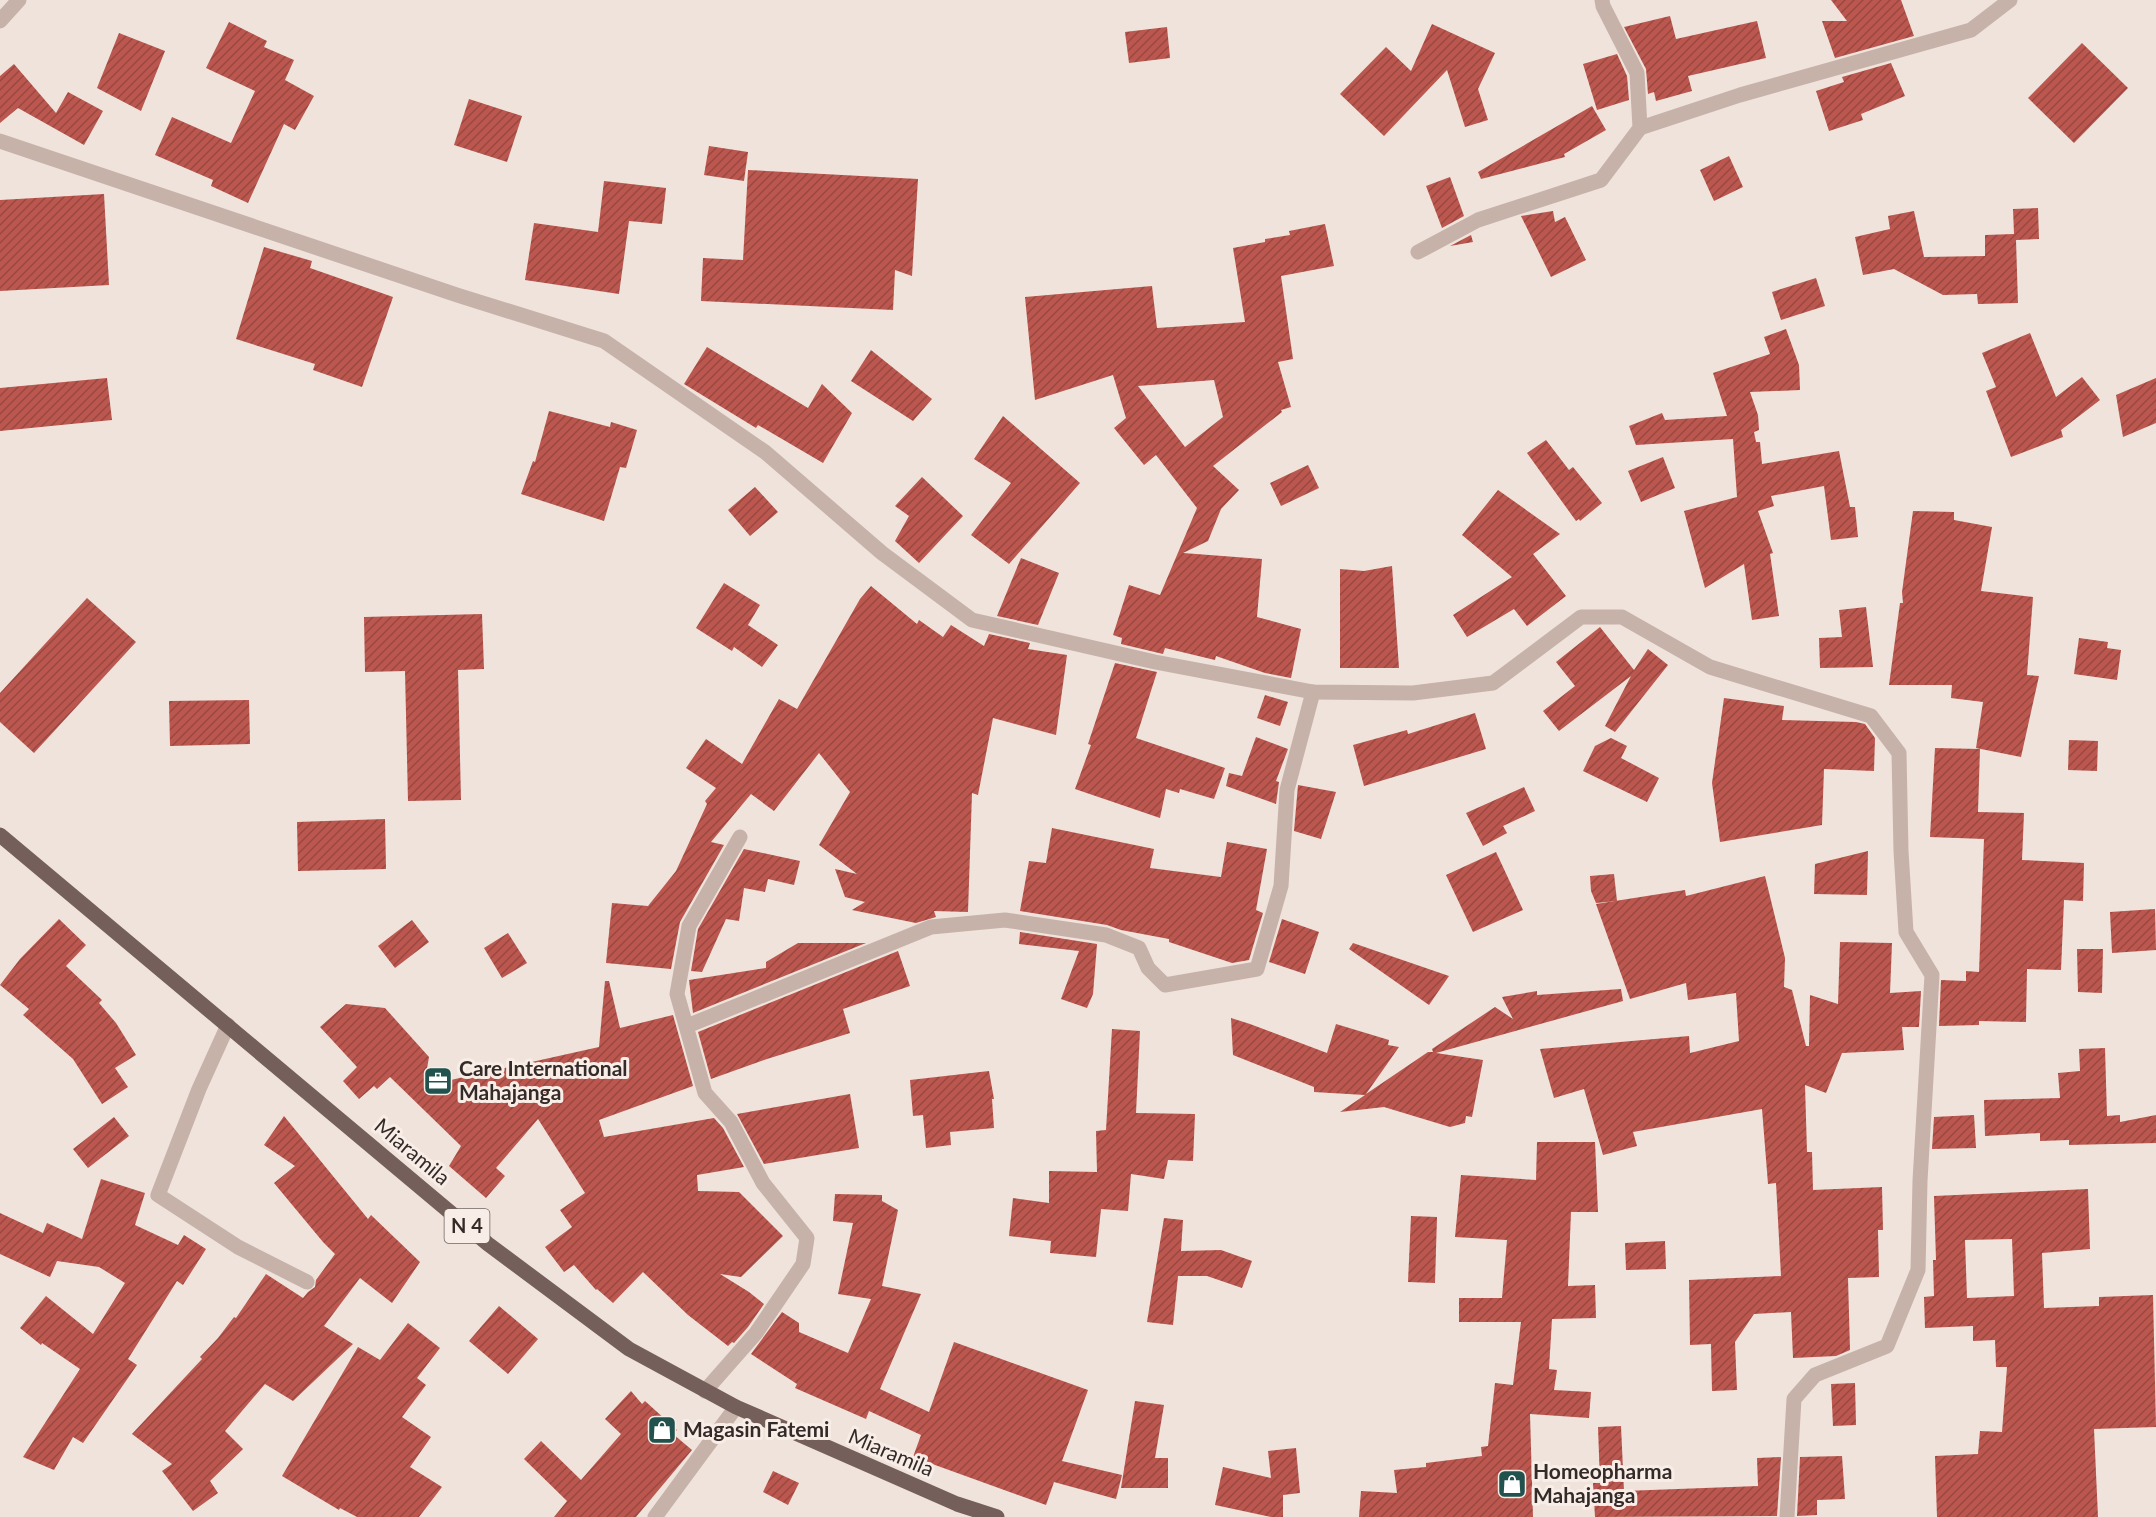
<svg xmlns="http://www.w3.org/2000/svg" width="2156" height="1517" font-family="Lato,sans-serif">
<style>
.building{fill:url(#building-hatch);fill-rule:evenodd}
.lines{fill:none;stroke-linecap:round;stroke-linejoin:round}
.minor{stroke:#c6b2a9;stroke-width:15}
.primary{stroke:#755f5a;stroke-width:15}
.labels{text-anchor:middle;stroke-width:6;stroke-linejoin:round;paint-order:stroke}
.shield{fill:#f8eee7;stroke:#6f6561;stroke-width:1.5}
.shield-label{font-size:20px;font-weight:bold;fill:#342a28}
.poi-label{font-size:21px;font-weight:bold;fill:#342a28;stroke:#f8eee7;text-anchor:start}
.street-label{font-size:21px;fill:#342a28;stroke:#f8eee7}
</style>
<defs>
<pattern id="building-hatch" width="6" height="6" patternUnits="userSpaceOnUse" patternTransform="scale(1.5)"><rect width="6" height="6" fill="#bb574e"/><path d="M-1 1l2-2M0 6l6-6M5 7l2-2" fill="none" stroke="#994841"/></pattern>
</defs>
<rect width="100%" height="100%" fill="#efe3dc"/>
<!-- building -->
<g class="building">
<polygon points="1831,0 1901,0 1914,36 1835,58 1822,21 1847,21"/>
<polygon points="1670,16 1676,39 1757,21 1766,58 1688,76 1692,91 1656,101 1654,92 1648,94 1646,69 1624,27"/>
<polygon points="229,22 267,41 264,47 294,60 285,80 314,96 295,130 284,124 248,203 211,186 213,180 155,155 172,117 231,143 255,91 206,68"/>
<polygon points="1432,24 1495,53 1478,89 1488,120 1465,127 1447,70 1384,136 1340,94 1386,47 1411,71"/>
<polygon points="1167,27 1170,58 1129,63 1125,32"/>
<polygon points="119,33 165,51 141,111 97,88"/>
<polygon points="2082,43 2128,88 2074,143 2028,98"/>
<polygon points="1617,54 1627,76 1629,100 1597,110 1583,64"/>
<polygon points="1891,63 1905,96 1861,114 1863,120 1829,131 1816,91 1844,82 1842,77"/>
<polygon points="14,64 56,113 68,92 103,111 84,145 18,108 0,123 0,76"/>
<polygon points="469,99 522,116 507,162 454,145"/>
<polygon points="1592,106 1606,130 1564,154 1565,157 1481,179 1478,172"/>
<polygon points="709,146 748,152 744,181 704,175"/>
<polygon points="1729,156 1743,187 1714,201 1700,170"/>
<polygon points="748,170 918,179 912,276 895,270 893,310 701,301 703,258 743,260"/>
<polygon points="1450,177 1464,216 1442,228 1426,186"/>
<polygon points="604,181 666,188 662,224 629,221 619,294 525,280 534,223 598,232"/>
<polygon points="104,194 109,285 0,291 0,200"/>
<polygon points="2038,208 2039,239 2016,240 2018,303 1978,304 1977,294 1943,295 1894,269 1863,275 1855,237 1890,229 1888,216 1914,211 1924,257 1985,256 1985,235 2014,234 2013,209"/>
<polygon points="1553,211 1555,222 1565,217 1586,260 1551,277 1521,216"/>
<path d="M1325 224 1334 266 1281 276 1293 359 1278 362 1291 407 1281 410 1282 412 1213 466 1239 490 1221 509 1208 541 1183 553 1262 559 1257 617 1301 629 1291 678 1265 673 1216 656 1215 660 1165 648 1163 654 1121 644 1122 638 1113 635 1129 585 1160 595 1197 508 1156 455 1144 465 1114 428 1126 418 1113 375 1035 400 1025 297 1152 286 1157 328 1245 322 1233 248 1265 242V239L1290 235 1289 231ZM1214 380 1223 417 1185 447 1138 386Z"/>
<polygon points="1471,235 1473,242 1450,246"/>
<polygon points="264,247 312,261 310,268 393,297 362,387 313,370 315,364 236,339"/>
<polygon points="1816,278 1825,306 1781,320 1772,292"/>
<polygon points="1786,329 1799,365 1800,390 1750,392 1758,415 1759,430 1754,432 1756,442 1760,442 1762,464 1839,451 1850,507 1855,507 1858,537 1831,540 1824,486 1771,496 1774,506 1758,511 1773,553 1770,554 1779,616 1752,620 1744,564 1705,588 1684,511 1737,497 1733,439 1636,445 1629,426 1662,413 1665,420 1727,416 1713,373 1770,354 1764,337"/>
<polygon points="2030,333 2056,397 2082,377 2100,400 2061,430 2063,437 2011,457 1986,391 1996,387 1982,353"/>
<polygon points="707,347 808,408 822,384 852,413 823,463 758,425 756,428 684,384"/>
<polygon points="871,350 932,399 913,421 851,381"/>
<polygon points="107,378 112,420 0,431 0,388"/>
<polygon points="2156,378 2156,423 2123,437 2116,395"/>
<polygon points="549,411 610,427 611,422 637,430 626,468 620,467 604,521 521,494 533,461 535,462"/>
<polygon points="1003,416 1080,483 1009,564 971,535 1011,483 974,459"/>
<polygon points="1546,440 1569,470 1573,467 1602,503 1580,521 1579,519 1576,521 1527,453"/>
<polygon points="1663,457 1675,488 1641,502 1628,471"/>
<polygon points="1308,465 1319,488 1281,506 1270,483"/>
<polygon points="922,477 963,516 919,563 895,541 909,516 895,506"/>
<polygon points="755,487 778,512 750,536 728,510"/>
<polygon points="1498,490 1560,534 1533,554 1566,596 1527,626 1514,609 1467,637 1453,615 1512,577 1462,535"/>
<polygon points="1913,511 1954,512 1954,520 1992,527 1981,591 2033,597 2027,675 2039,676 2021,757 1976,748 1983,702 1951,698 1952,685 1889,685 1900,603 1903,603 1902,592"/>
<polygon points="1021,558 1059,573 1038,625 997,616"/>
<polygon points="1392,566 1399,668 1340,668 1340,569 1364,571"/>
<polygon points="724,583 760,605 748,625 778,645 762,667 734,647 732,651 696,628"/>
<polygon points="871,586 917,624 919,620 943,637 951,625 984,646 989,634 1030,643 1028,649 1067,655 1056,735 993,718 978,795 972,793 968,912 934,911 936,917 916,923 852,910 865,902 845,897 835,869 857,874 819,845 850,792 819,753 774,811 751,794 711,842 724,845 680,922 671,969 606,963 612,903 648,906 676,871 707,804 705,801 716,788 686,768 706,739 742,764 779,699 797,709 860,599"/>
<polygon points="87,598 136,642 34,753 0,722 0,693"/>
<polygon points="1866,607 1873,667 1820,668 1819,638 1842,637 1839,610"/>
<polygon points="482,614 484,669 458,670 461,800 408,801 405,671 365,672 364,617"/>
<polygon points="1600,627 1634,670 1648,649 1668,665 1615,732 1605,726 1631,676 1559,731 1543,711 1575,686 1556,662"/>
<polygon points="2079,638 2108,642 2107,648 2121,650 2117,680 2074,674"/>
<polygon points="1115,663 1157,672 1136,738 1225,768 1214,799 1180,789 1179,793 1166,789 1160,818 1075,789 1091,745 1088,744"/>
<polygon points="1265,695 1288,702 1280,726 1257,718"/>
<polygon points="1724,698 1784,706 1782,720 1856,722 1865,724 1875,738 1874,771 1824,769 1822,825 1720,842 1712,783"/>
<polygon points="249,700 250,744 170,746 169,701"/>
<polygon points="1475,713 1486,749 1364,786 1353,745 1407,730 1408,734"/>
<polygon points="1256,737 1288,749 1276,781 1279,782 1276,804 1226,786 1229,773 1242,776"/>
<polygon points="1611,738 1627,746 1621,758 1659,778 1647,802 1583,771 1595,746"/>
<polygon points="2069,740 2098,741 2097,771 2068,770"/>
<polygon points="1935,748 1980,749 1978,812 2024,813 2022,860 2084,863 2083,901 2064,900 2061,970 2027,969 2026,1022 1979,1021 1979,1025 1939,1026 1941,980 1966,981 1966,971 1979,972 1984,839 1930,837"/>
<polygon points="1298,785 1336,792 1321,839 1294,831"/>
<polygon points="1524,787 1535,811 1503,826 1507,833 1483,846 1466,813"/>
<polygon points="385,819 386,869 298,871 297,822"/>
<polygon points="1052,828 1154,849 1150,868 1221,877 1227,842 1267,849 1256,910 1263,913 1249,960 1232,963 1169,942 1169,939 1121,930 1107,925 1020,911 1029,861 1046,863"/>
<polygon points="744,849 800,861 794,885 768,879 765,892 744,888 739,921 726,919 702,972 691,971 698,929"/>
<polygon points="1868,851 1867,895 1814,894 1815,864"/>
<polygon points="1496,852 1523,910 1473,932 1446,875"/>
<polygon points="1614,874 1617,901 1596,903 1591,891 1590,876"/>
<polygon points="1765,876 1785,958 1784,987 1792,990 1806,1046 1809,1046 1810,995 1838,1004 1840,942 1892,943 1890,993 1921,991 1919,1027 1902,1027 1904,1050 1842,1053 1826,1093 1805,1085 1807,1152 1812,1152 1813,1190 1882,1187 1883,1230 1878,1230 1879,1277 1848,1278 1850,1350 1836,1356 1793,1358 1791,1312 1754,1314 1735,1342 1737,1390 1712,1391 1711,1344 1690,1345 1689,1280 1781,1276 1776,1183 1768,1184 1762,1109 1633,1132 1637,1146 1603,1155 1584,1089 1554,1098 1540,1049 1689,1036 1690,1053 1739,1041 1736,993 1688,1000 1686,983 1630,999 1596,904 1685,890 1686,896"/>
<polygon points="2155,909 2156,950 2112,953 2110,912"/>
<polygon points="59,919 86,945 66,966 102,1000 99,1003 116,1023 136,1055 115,1068 128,1087 102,1104 73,1059 23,1015 29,1009 0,985 20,959"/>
<polygon points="1282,919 1319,932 1305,974 1269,962"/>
<polygon points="412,920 429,942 395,968 378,946"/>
<polygon points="1020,932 1097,944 1093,994 1087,1008 1061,999 1079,951 1019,944"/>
<polygon points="508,933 527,963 502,978 484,948"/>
<polygon points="798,943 866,943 693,1013 689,980 766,968 766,962"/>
<polygon points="1353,943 1449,976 1429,1005 1349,949"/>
<polygon points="2077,949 2103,949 2102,993 2078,992"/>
<polygon points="898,951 910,986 843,1009 850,1033 767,1059 711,1079 698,1032"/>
<polygon points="605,981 609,981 620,1028 673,1015 693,1086 599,1120 604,1137 714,1118 723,1128 744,1167 697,1175 698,1191 739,1192 783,1236 741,1277 720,1274 749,1292 764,1304 748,1327 734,1343 732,1342 728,1346 688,1315 643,1272 613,1303 597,1289 596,1290 574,1265 564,1272 545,1247 572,1227 560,1210 585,1193 538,1119 496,1168 505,1176 486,1198 449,1166 461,1146 390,1077 377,1089 374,1086 359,1099 343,1081 357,1067 320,1027 346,1004 385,1008 429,1057 424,1086 599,1047"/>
<polygon points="1621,989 1623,1001 1436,1053 1483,1060 1472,1117 1466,1116 1465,1123 1450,1127 1384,1107 1340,1112 1365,1095 1314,1092 1314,1087 1233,1055 1231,1018 1250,1024 1327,1053 1336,1024 1389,1040 1388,1045 1399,1047 1366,1094 1428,1052 1433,1052 1432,1049 1495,1007 1513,1019 1502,997 1537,991 1537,995"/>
<polygon points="1112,1029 1140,1031 1136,1113 1195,1114 1193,1161 1168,1160 1164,1179 1131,1174 1128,1211 1101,1209 1096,1257 1050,1253 1051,1241 1009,1236 1013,1198 1049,1203 1049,1171 1097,1172 1096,1131 1106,1130"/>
<polygon points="2105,1048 2107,1116 2120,1115 2120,1122 2156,1115 2156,1143 2069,1145 2069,1140 2040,1141 2040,1133 1985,1136 1984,1100 2060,1098 2058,1073 2080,1071 2079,1049"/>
<polygon points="989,1071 994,1099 992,1099 994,1128 950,1132 951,1145 926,1148 923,1115 913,1116 910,1080"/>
<polygon points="850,1094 859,1148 764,1164 737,1114"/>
<polygon points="1974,1115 1976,1148 1932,1149 1934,1117"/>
<polygon points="284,1116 368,1219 371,1215 420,1262 392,1303 360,1278 324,1326 353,1344 293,1401 265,1384 225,1431 243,1449 210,1481 218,1493 193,1511 162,1471 172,1464 132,1434 202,1359 200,1357 218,1338 234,1317 236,1318 266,1274 303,1298 308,1292 315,1287 316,1280 335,1254 323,1242 274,1183 295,1166 264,1145"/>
<polygon points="114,1117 129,1136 88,1168 73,1149"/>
<polygon points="1537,1142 1595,1142 1598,1212 1571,1212 1568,1286 1595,1285 1596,1318 1552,1319 1549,1369 1557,1370 1554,1390 1591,1392 1589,1418 1530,1414 1533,1517 1359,1517 1361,1491 1397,1493 1394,1470 1426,1467 1426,1463 1482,1456 1481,1447 1488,1446 1495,1383 1513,1385 1521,1322 1459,1322 1459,1298 1502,1298 1507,1240 1455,1237 1461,1175 1536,1180"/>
<polygon points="101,1179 145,1193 135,1225 178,1245 184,1235 206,1249 183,1285 177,1281 128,1359 137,1365 83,1443 73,1437 54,1470 23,1457 80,1369 42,1343 41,1345 20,1328 46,1296 93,1334 125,1283 99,1267 57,1261 50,1277 0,1254 0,1213 43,1233 47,1223 82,1239"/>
<path d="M2088 1189 2090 1249 2042 1253 2044 1308 2099 1306V1297L2153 1295 2156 1427 2094 1429 2098 1517H1937L1935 1456 1978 1454 1980 1431 2002 1432 2007 1367H1996L1995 1340 1973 1341V1326L1925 1328 1924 1297 1934 1296 1933 1260H1936L1934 1196ZM2012 1239 2014 1296 1967 1298 1965 1240Z"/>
<polygon points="835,1194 882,1195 882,1201 898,1210 882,1286 921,1294 880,1389 929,1412 954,1342 1088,1390 1062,1461 1122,1475 1116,1499 1054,1482 1046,1505 913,1457 921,1435 869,1411 866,1419 795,1388 797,1384 751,1354 782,1312 799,1323 799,1332 848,1353 871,1299 838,1294 853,1223 833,1221"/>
<polygon points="1411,1216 1437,1217 1435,1283 1408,1282"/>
<polygon points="1164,1218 1183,1220 1181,1251 1221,1250 1252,1261 1242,1288 1207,1276 1178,1276 1173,1325 1147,1322"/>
<polygon points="1665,1241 1666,1269 1626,1270 1625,1243"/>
<polygon points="499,1306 538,1339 508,1374 469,1341"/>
<polygon points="408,1323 440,1348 417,1378 426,1385 402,1417 431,1437 410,1467 442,1487 419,1517 357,1517 340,1508 339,1510 282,1476 358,1347 380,1360"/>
<polygon points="1855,1383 1856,1425 1833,1426 1831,1384"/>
<polygon points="631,1391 642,1404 645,1401 677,1430 673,1434 692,1450 636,1517 554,1517 567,1501 524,1459 541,1441 581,1480 621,1434 605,1419"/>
<polygon points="1135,1401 1164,1405 1155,1458 1168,1458 1168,1488 1121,1488"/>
<polygon points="1621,1426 1624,1491 1758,1486 1757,1458 1781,1457 1777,1516 1595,1517 1593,1483 1600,1483 1598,1427"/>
<polygon points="1296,1448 1300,1493 1283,1495 1283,1517 1271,1517 1215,1505 1223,1467 1271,1478 1268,1451"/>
<polygon points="1842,1456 1845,1499 1817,1500 1817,1515 1797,1516 1800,1457"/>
<polygon points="773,1471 799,1483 788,1505 763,1492"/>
</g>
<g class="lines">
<!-- minor -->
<g class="minor">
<polyline points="0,21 19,0"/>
<polyline points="1640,128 1740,95 1971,30 2010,0"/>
<polyline points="0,141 457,295 604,341 765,452 882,553 972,620 1155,662 1313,692 1413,693 1493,683 1581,617 1622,617 1710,667 1871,716 1899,753 1901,851 1906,932 1932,975 1920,1181 1918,1270 1887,1346 1815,1375 1794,1399 1787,1517"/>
<polyline points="1418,252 1478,220 1601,180 1640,128 1637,73 1603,6 1602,0"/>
<polyline points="228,1025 199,1089 158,1195 238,1247 307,1282"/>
<polyline points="687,1026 931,927 1005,920 1106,935 1139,948 1148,968 1165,985 1257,969 1281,886 1287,790 1313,692"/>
<polyline points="705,1391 756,1333 803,1264 807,1238 763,1183 731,1122 705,1093 677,994 689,926 740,837"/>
<polyline points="655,1517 736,1407"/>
</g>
<!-- primary -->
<polyline class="primary" points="0,835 488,1244 629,1349 736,1407 957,1504 997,1517"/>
</g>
<!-- icons -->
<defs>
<g id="office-square" transform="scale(1.5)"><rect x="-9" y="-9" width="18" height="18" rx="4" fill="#21524d" stroke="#f8eee7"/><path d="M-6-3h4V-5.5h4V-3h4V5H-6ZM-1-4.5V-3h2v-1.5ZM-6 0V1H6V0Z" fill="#fff"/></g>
<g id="shop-square" transform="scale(1.5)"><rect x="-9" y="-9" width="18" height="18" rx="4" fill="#21524d" stroke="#f8eee7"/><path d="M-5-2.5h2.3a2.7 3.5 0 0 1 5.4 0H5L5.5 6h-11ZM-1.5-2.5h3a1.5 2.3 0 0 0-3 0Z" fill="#fff"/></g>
</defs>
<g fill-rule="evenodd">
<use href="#office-square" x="438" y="1081"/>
<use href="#shop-square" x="662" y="1430"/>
<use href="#shop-square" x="1512" y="1484"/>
</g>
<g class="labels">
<!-- shield labels -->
<rect class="shield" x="444.5" y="1209" width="45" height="34" rx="4.5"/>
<g class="shield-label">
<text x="467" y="1233">N 4</text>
</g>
<!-- poi labels -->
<g class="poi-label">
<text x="459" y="1076">Care International<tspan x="459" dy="24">Mahajanga</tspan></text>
<text x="683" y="1437">Magasin Fatemi</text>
<text x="1533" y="1479">Homeopharma<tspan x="1533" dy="24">Mahajanga</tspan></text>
</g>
<!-- street labels -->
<g class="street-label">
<text transform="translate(412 1152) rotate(40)" y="7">Miaramila</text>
<text transform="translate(891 1453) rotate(23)" y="7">Miaramila</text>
</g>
</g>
</svg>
